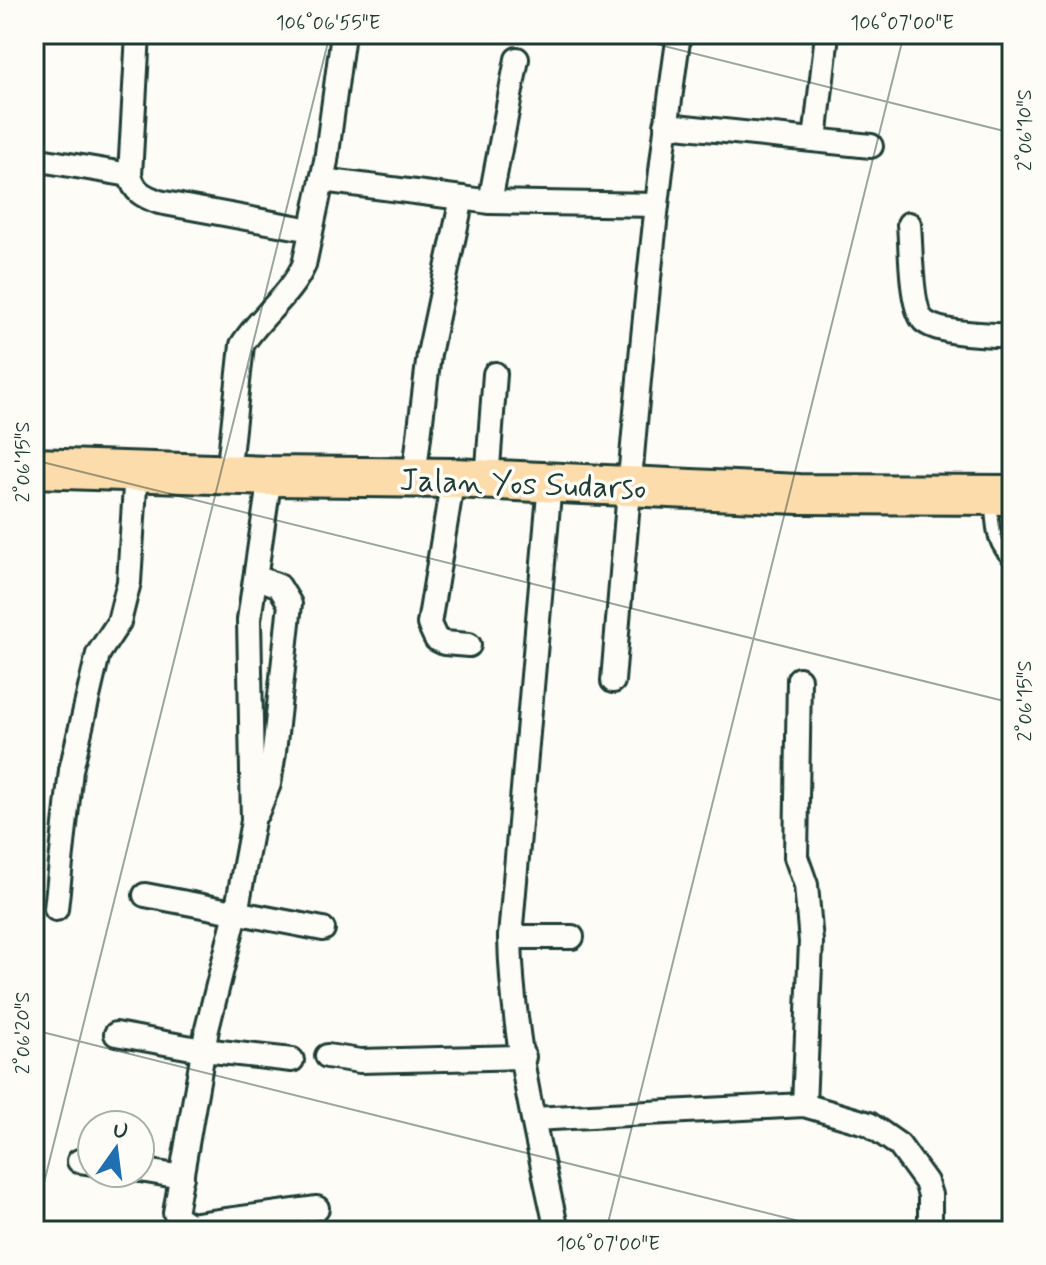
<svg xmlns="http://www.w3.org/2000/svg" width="1046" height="1265" font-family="Mynerve,sans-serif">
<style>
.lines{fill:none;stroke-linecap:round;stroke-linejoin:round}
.service-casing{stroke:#1f3d34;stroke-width:17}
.minor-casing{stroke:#1f3d34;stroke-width:28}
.trunk-casing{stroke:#1f3d34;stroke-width:44}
.service{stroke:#fdfcf7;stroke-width:11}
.minor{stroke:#fdfcf7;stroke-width:22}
.trunk{stroke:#fddcac;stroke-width:38}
.ticks{fill:none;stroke:#1f3d34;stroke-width:2;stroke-opacity:0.45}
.labels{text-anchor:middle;stroke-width:7;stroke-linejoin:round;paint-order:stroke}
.street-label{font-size:32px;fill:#1f3d34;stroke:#fdfcf7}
.neatline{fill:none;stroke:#1f3d34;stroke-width:3}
.ticks-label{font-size:20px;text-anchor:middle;fill:#1f3d34}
</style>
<rect width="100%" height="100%" fill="#fdfcf7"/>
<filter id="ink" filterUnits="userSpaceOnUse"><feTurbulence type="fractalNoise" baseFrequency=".0125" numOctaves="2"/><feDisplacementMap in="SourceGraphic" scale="16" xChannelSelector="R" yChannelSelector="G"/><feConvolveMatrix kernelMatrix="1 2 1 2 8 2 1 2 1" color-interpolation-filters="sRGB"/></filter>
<g filter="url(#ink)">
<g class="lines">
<!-- service casing -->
<g class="service-casing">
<path id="service" d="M991 499C993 524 991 545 1012 561"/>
</g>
<!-- minor casing -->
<g class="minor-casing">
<g id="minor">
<path d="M138 34 130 175C134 192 143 196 159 202L311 230"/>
<polyline points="666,125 871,146"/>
<polyline points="815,140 827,34"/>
<polyline points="34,159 130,175"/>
<polyline points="322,180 462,198"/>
<polyline points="490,202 657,205"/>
<path d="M909 224C911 245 910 311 925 322 943 335 990 334 1012 336"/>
<path d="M228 475 242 345C260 316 290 296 304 265L326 161 343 34"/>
<polyline points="270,476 249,620 253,821 236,913 207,1029 175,1213 179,1218 190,1225 317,1208"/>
<polyline points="414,478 429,354 462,198 490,202 517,59"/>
<polyline points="453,478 429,624 436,639 444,643 469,645"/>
<polyline points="487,480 495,374"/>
<path d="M550 483 510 937C512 1036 536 1134 557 1231"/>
<polyline points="256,577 279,586 290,604 274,752 269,784 257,813"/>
<polyline points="799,679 796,857 806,885 811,942 804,1105"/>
<path d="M613 681C631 465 648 248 679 34"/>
<polyline points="145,895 323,929"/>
<polyline points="56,909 71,770 98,654 119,622 129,582 136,471"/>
<polyline points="510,937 572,937"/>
<polyline points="116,1034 203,1050 292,1060"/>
<polyline points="327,1056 360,1061 524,1057"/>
<polyline points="533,1119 804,1105 869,1124 899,1145 926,1182 930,1195 930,1231"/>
<polyline points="79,1161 92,1163"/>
<polyline points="140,1170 182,1177"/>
</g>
</g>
<!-- trunk casing -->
<g class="trunk-casing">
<polyline id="trunk" points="34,468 270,476 453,478 799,494 1012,495"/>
</g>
<!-- service -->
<use href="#service" class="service"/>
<!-- minor -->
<use href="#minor" class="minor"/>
<!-- trunk -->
<use href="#trunk" class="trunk"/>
</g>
</g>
<!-- ticks -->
<path class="ticks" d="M616 34 1012 133M34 460 1012 703M34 1030 839 1231M34 1223 330 34M606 1231 904 34"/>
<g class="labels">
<!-- street labels -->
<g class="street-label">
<text transform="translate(523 483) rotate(2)" y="11">Jalan Yos Sudarso</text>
</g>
</g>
<!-- margin -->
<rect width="1046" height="1265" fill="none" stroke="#fdfcf7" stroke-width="88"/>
<!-- north arrow -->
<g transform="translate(116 1149) rotate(14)"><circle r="38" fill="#fdfcf7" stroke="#a4b0a9" stroke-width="2"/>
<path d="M0-6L14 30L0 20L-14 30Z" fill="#1f6fb2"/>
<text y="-12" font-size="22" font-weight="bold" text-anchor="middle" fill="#1f3d34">U</text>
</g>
<rect x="44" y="44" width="958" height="1177" class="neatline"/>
<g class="ticks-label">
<text x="328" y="29">106°06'55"E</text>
<text x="902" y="29">106°07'00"E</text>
<text transform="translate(1024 130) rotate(-90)" y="7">2°06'10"S</text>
<text transform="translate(22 462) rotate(-90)" y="7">2°06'15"S</text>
<text transform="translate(1024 701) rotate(-90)" y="7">2°06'15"S</text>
<text transform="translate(22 1033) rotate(-90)" y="7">2°06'20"S</text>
<text x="608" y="1250">106°07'00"E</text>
</g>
</svg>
